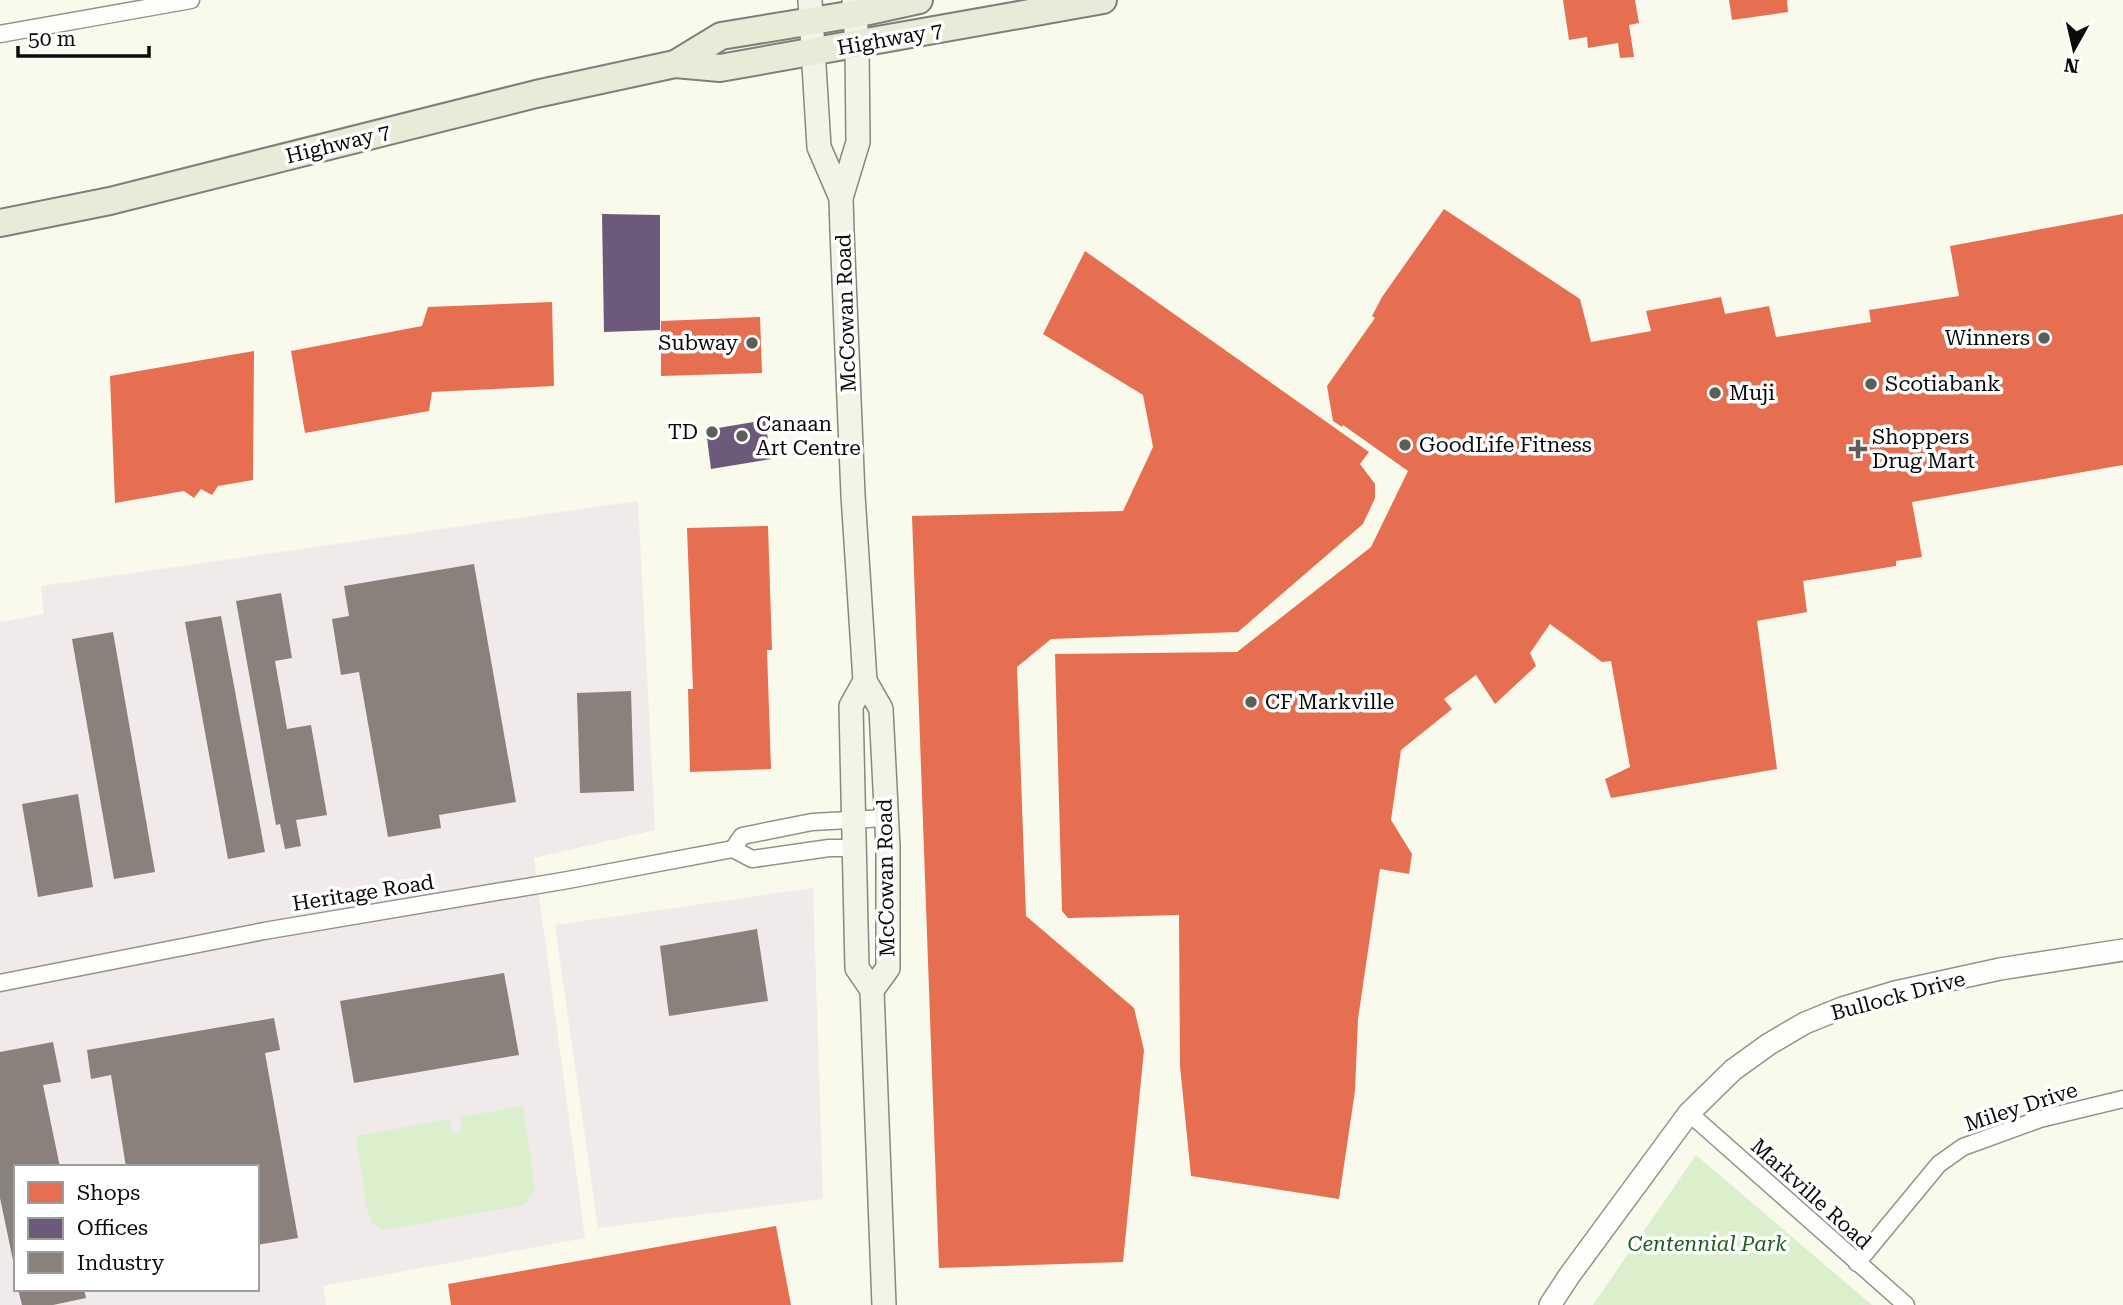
<svg xmlns="http://www.w3.org/2000/svg" width="2123" height="1305" font-family="'Roboto Serif',serif">
<style>
.industrial{fill:#f0eaea;fill-rule:evenodd}
.green{fill:#dbefcd}
.shops{fill:#e76f51}
.offices{fill:#6d597a}
.industry{fill:#8a817c}
.lines{fill:none;stroke-linecap:round;stroke-linejoin:round}
.minor-casing{stroke:#92928c;stroke-width:19}
.tertiary-casing{stroke:#92928c;stroke-width:24}
.secondary-casing{stroke:#888882;stroke-width:26}
.primary-casing{stroke:#7f7f79;stroke-width:30}
.minor{stroke:#fefefc;stroke-width:16}
.tertiary{stroke:#fefefc;stroke-width:21}
.secondary{stroke:#f2f4e7;stroke-width:23}
.primary{stroke:#eaead8;stroke-width:26}
.poi-dot{fill:#5e5e59;stroke:#fff;stroke-width:2.5}
.labels{text-anchor:middle;stroke-width:7;stroke-linejoin:round;paint-order:stroke}
.street-label{font-size:21px;fill:#0a0a0a;stroke:#fff}
.poi-label{font-size:21px;fill:#0a0a0a;stroke:#fff;text-anchor:start}
.park-label{font-size:21px;font-style:italic;fill:#1e5d1e;stroke:#fff}
</style>
<rect width="100%" height="100%" fill="#f9f9ec"/>
<!-- industrial -->
<g class="industrial">
<path d="M638 501 655 830 534 858 585 1238 323 1286 326 1305H0V622L44 614 41 586ZM16 1167H257V1289H16Z"/>
<polygon points="813,888 823,1199 598,1228 555,925"/>
</g>
<!-- green -->
<g class="green">
<polygon points="523,1106 535,1189 524,1205 383,1230 372,1223 366,1205 356,1136 449,1119 452,1134 462,1131 460,1117"/>
<polygon points="1696,1155 1872,1305 1593,1305"/>
</g>
<!-- shops -->
<g class="shops">
<polygon points="1563,0 1635,0 1639,23 1629,25 1634,57 1620,58 1618,43 1588,48 1587,37 1569,40"/>
<polygon points="1729,0 1787,0 1788,12 1732,20"/>
<polygon points="1444,209 1580,299 1591,342 1651,331 1646,311 1721,297 1725,314 1769,306 1776,337 1871,322 1869,310 1959,296 1950,246 2123,214 2123,465 1912,502 1922,557 1896,561 1896,566 1803,581 1807,612 1757,621 1777,769 1611,798 1605,779 1630,767 1611,661 1602,662 1550,624 1530,653 1536,666 1495,704 1476,675 1444,699 1452,709 1401,750 1391,820 1412,854 1409,874 1380,869 1358,1019 1355,1091 1339,1199 1191,1176 1180,1066 1179,915 1068,918 1062,911 1055,654 1237,652 1371,547 1408,471 1343,425 1342,427 1333,421 1327,386 1375,318 1372,316 1382,297"/>
<polygon points="1085,251 1369,452 1360,464 1375,484 1375,498 1363,524 1238,632 1051,639 1017,667 1026,916 1134,1008 1144,1050 1123,1262 939,1268 912,516 1123,511 1153,447 1143,395 1043,334"/>
<polygon points="552,302 554,386 432,392 429,411 305,433 291,351 422,326 428,307"/>
<polygon points="760,317 762,373 661,376 661,321"/>
<polygon points="254,351 253,480 218,486 212,495 201,489 194,498 184,491 115,503 110,376"/>
<polygon points="768,526 772,650 767,650 771,769 690,772 688,689 693,689 687,528"/>
<polygon points="776,1226 791,1305 451,1305 448,1284"/>
</g>
<!-- offices -->
<g class="offices">
<polygon points="602,214 660,215 660,330 604,332"/>
<polygon points="765,420 771,459 711,469 706,430"/>
</g>
<!-- industry -->
<g class="industry">
<polygon points="474,564 516,802 439,815 441,828 388,837 359,672 341,675 332,619 349,616 344,586"/>
<polygon points="281,593 292,658 275,661 287,729 311,725 327,815 296,820 301,846 285,849 280,824 276,825 236,601"/>
<polygon points="221,616 265,852 228,859 185,622"/>
<polygon points="113,632 155,872 114,879 72,639"/>
<polygon points="631,691 634,791 580,793 577,693"/>
<polygon points="78,794 93,887 38,897 22,804"/>
<polygon points="757,929 768,1001 669,1016 660,946"/>
<polygon points="504,973 519,1055 354,1083 340,1001"/>
<polygon points="274,1018 280,1050 265,1053 298,1238 257,1245 257,1167 126,1167 111,1075 91,1079 87,1050"/>
<polygon points="53,1042 61,1082 43,1085 60,1167 16,1167 15,1270 0,1198 0,1052"/>
<polygon points="18,1289 84,1289 86,1298 53,1305 22,1305"/>
</g>
<g class="lines">
<!-- minor casing -->
<g class="minor-casing">
<g id="minor">
<polyline points="0,34 191,0"/>
<polyline points="733,849 742,836 812,822 886,818"/>
<polyline points="0,983 264,931 568,880 733,849 752,859 829,848 855,848"/>
<polyline points="1689,1113 1906,1305"/>
<polyline points="1857,1263 1939,1164 1963,1147 2040,1119 2123,1099"/>
</g>
</g>
<!-- tertiary casing -->
<g class="tertiary-casing">
<polyline id="tertiary" points="1550,1305 1569,1276 1689,1113 1733,1070 1769,1044 1805,1023 1842,1008 1895,992 2000,969 2123,950"/>
</g>
<!-- secondary casing -->
<g class="secondary-casing">
<g id="secondary">
<polyline points="810,0 819,147 841,198"/>
<polyline points="854,0 857,45 858,142 841,198 842,231 853,495 865,681 881,709 888,847 888,968 872,990"/>
<polyline points="865,681 851,706 857,968 872,990 884,1305"/>
</g>
</g>
<!-- primary casing -->
<g class="primary-casing">
<g id="primary">
<polyline points="675,64 721,36 855,14 919,0"/>
<polyline points="0,223 110,201 536,94 675,64 720,68 1103,0"/>
</g>
</g>
<!-- minor -->
<use href="#minor" class="minor"/>
<!-- tertiary -->
<use href="#tertiary" class="tertiary"/>
<!-- secondary -->
<use href="#secondary" class="secondary"/>
<!-- primary -->
<use href="#primary" class="primary"/>
</g>
<!-- markers -->
<g class="poi-dot">
<circle cx="2044" cy="338" r="7"/>
<circle cx="752" cy="343" r="7"/>
<circle cx="1871" cy="384" r="7"/>
<circle cx="1715" cy="393" r="7"/>
<circle cx="712" cy="432" r="7"/>
<circle cx="742" cy="436" r="7"/>
<circle cx="1405" cy="445" r="7"/>
<path d="M1854.5 438.5h7v7h7v7h-7v7h-7v-7h-7v-7h7z"/>
<circle cx="1251" cy="702" r="7"/>
</g>
<g class="labels">
<!-- street labels -->
<g class="street-label">
<text transform="translate(890 39) rotate(-10)" y="7">Highway 7</text>
<text transform="translate(338 144) rotate(-14)" y="7">Highway 7</text>
<text transform="translate(846 313) rotate(-92)" y="7">McCowan Road</text>
<text transform="translate(886 878) rotate(-91)" y="7">McCowan Road</text>
<text transform="translate(363 893) rotate(-9)" y="7">Heritage Road</text>
<text transform="translate(1898 996) rotate(-15)" y="7">Bullock Drive</text>
<text transform="translate(2021 1107) rotate(-18)" y="7">Miley Drive</text>
<text transform="translate(1811 1194) rotate(42)" y="7">Markville Road</text>
</g>
<!-- poi labels -->
<g class="poi-label">
<text x="2030" y="345" text-anchor="end">Winners</text>
<text x="738" y="350" text-anchor="end">Subway</text>
<text x="1885" y="391">Scotiabank</text>
<text x="1729" y="400">Muji</text>
<text x="756" y="431">Canaan<tspan x="756" dy="24">Art Centre</tspan></text>
<text x="698" y="439" text-anchor="end">TD</text>
<text x="1872" y="444">Shoppers<tspan x="1872" dy="24">Drug Mart</tspan></text>
<text x="1419" y="452">GoodLife Fitness</text>
<text x="1265" y="709">CF Markville</text>
</g>
<!-- park labels -->
<g class="park-label">
<text x="1707" y="1251">Centennial Park</text>
</g>
</g>
<!-- legend -->
<rect x="14" y="1165" width="245" height="126" fill="#ffffff" stroke="#9d9d9d" stroke-width="2"/>
<rect x="28" y="1182" width="35" height="21" fill="#e76f51" stroke="#9d9d9d" stroke-width="2"/>
<text x="77" y="1200" font-size="21" fill="#0a0a0a">Shops</text>
<rect x="28" y="1218" width="35" height="21" fill="#6d597a" stroke="#9d9d9d" stroke-width="2"/>
<text x="77" y="1235" font-size="21" fill="#0a0a0a">Offices</text>
<rect x="28" y="1252" width="35" height="21" fill="#8a817c" stroke="#9d9d9d" stroke-width="2"/>
<text x="77" y="1270" font-size="21" fill="#0a0a0a">Industry</text>
<!-- north arrow -->
<g transform="translate(2074 49) rotate(188)" stroke="#ffffff" stroke-width="5" paint-order="stroke">
<path d="M0-5L12 26L0 18L-12 26Z" fill="#0a0a0a"/>
<text y="-10" font-size="19" font-weight="bold" text-anchor="middle" fill="#0a0a0a">N</text>
</g>
<!-- scale -->
<path d="M18 46v10h131v-10" fill="none" stroke="#0a0a0a" stroke-width="3.5"/>
<text x="28" y="46" font-size="21" fill="#0a0a0a" stroke="#ffffff" stroke-width="5" paint-order="stroke">50 m</text>
</svg>
